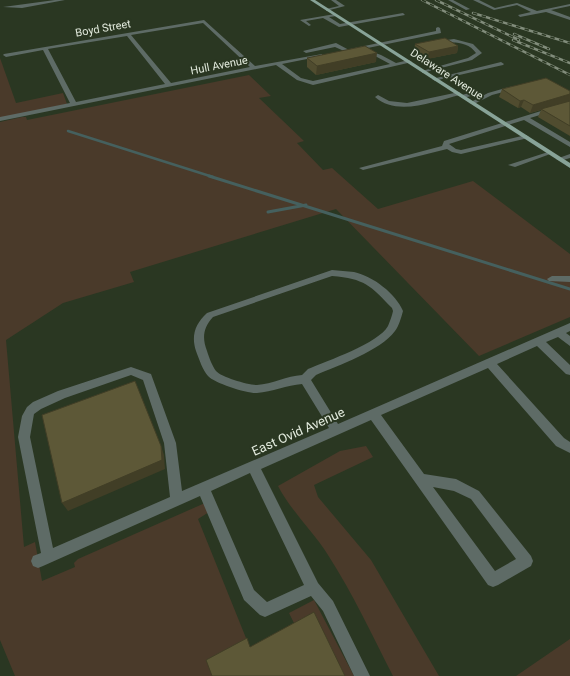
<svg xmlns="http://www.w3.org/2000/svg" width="570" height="676" font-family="Roboto,sans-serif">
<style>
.green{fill:#4a3a2a}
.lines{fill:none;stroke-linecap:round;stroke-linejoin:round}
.stream-far1{stroke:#45605e;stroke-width:2.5}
.stream{stroke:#45605e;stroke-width:3}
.minor{fill:#5e6b66;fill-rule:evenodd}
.major{fill:#88a398;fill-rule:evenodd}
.rail-casing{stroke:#818c7b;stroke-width:2.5}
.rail{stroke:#2a3722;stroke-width:1.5;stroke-dasharray:4.5;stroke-linecap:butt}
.wall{fill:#504c2f}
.shaded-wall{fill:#413e26}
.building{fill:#5d5837;stroke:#413e26}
.labels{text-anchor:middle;stroke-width:4;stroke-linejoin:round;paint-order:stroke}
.far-street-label{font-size:11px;fill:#e2eadd;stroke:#2a3722}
.street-label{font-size:13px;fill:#e2eadd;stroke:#2a3722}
</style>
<rect width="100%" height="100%" fill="#2a3722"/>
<!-- green -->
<g class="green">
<polygon points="0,58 16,103 63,93 67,104 0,118"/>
<polygon points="249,75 271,96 259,98 304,141 297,143 323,170 332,168 378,209 473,181 570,254 570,317 479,356 336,209 130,272 134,282 63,303 6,340 24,547 35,542 42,581 75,567 74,563 78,559 205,503 209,512 198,519 248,643 213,676 15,676 0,640 0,122 22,117 26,117 27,120"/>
<path d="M366 446 373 457 314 485 318 497 371 560 439 676H393C372 635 353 594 328 555 313 531 291 511 278 486L340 451Z"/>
<polygon points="314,600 354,676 341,676 283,629 294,623 289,613"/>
<polygon points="570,639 570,676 516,676"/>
</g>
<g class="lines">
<!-- stream-far1 -->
<polyline class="stream-far1" points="68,131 213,177"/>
<!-- stream -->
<g class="stream">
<polyline points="209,176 570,289"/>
<polyline points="268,212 306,205"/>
</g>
<!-- minor -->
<g class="minor">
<polygon points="55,0 65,0 22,8 3,7"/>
<polygon points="331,0 336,0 345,6 326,11 326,9 339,6"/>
<polygon points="448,0 453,0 470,9 466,10"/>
<polygon points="473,0 479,0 495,8 517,3 537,11 570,4 570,6 551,10 570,17 570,20 546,12 520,17 518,15 531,12 517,5 494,10"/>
<polygon points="403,13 405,15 339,27 323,18 306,21 311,25 309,26 300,20 335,14 337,16 329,17 340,24"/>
<path d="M204 20 255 66 322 54V56L282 64 301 78 313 81 390 64 377 57 362 52V50L364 49 381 55 396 63 409 60 412 62 313 85 297 80 276 65 0 121V117L70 103 43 50 6 57 3 55 4 54ZM203 23 250 67 171 83 131 35ZM127 36 165 84 76 102 48 49Z"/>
<polygon points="438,27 440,28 441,33 353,51 350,49 436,31 436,28"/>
<path d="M454 39 473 44 482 53 472 60 422 73V71L468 58 476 53C467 40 450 42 436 44L433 42Z"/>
<polygon points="336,43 349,50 344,51 335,47 306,53 303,51"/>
<path d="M501 62 504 64 503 65 455 76 479 92V94L463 98 460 95C435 101 397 117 375 97L378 95 389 101 407 103 459 92 462 95 472 92 449 77 435 81 432 79Z"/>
<polygon points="513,86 516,88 515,89 492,95 474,104 469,103 488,93"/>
<polygon points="570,102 570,106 530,118 570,142 570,147 524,120 449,144 456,149 461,150 526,135 529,137 528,138 461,154 452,152 447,149 363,170 359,168 442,146 444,141"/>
<polygon points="548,152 553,153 515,167 508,165"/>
<polygon points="570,154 570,158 560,161 556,159"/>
<path d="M332 270C339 271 347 271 354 272 373 276 396 294 403 311 401 318 399 326 395 331 380 351 339 365 316 375L311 380 338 424 570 323V331L566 333 570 336V346L558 337 546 342 570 365V375L566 374 537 346 497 364 564 438 570 442V453L556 446 488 368 381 415 424 474 456 479 479 491 531 556 533 561 531 566 498 585 493 587 488 585 371 420 261 469 318 583 333 601 370 676H354L323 611 311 596 265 617 260 615 244 600 200 496 43 566 38 568 33 566 31 561 33 556 41 553 18 437 22 416 27 407 33 402 58 391 131 367 151 374 176 443 182 491 329 428 302 384C287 385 272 392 257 393 248 394 214 383 208 376 203 371 199 359 196 351 191 336 195 324 207 313ZM332 276C365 279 370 285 392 308L393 311C392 316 390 321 388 326 379 343 327 361 308 369L302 375C287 376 272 384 257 385 248 385 221 377 216 371 212 366 209 357 207 351 202 338 203 328 213 317ZM131 375 143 380 164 443 170 497 53 548 30 437 34 414 41 409 65 398ZM250 473 304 585 267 602 254 590 211 491ZM433 487 454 491 471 499 516 559 495 571Z"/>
<polygon points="552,276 570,276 570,282 549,281 547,279"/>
</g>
<!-- major -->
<polygon class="major" points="310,0 315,0 570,163 570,168"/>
<!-- rail casing -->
<g class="rail-casing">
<g id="rail">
<polyline points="422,0 570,75"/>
<polyline points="436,0 519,40"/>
<polyline points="473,13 570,43"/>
<polyline points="514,34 549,49"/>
<polyline points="513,40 570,63"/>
</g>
</g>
<!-- rail -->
<use href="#rail" class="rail"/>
</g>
<!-- wall -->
<g class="wall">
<polygon points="415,44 458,46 457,53 427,59 414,51"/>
<polygon points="307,58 376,62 316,75 307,67"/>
<polygon points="502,89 570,91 570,136 538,117 541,110 530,113 521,107 518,108 499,97"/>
</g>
<!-- shaded-wall -->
<g class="shaded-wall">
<polygon points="458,46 457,53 427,59 429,52"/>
<polygon points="377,53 376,62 316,75 317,66"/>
<polygon points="570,94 570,101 530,113 533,105"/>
<polygon points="524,100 521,107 518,108 520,101"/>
<polygon points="161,446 164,455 165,469 68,511 62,503"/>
</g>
<!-- building -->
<g class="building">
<polygon points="445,38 458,46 429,52 415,44"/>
<polygon points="365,46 377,53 317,66 307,58"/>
<polygon points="546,78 570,91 570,94 533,105 524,100 520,101 502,89"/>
<polygon points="570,101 570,126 541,109"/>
<polygon points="135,381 161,446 162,460 62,503 42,415"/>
<polygon points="314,612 345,676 212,676 206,660 247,638 250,647"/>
</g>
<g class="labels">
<!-- far-street labels -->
<g class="far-street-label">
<text transform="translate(103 28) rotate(-10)" y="4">Boyd Street</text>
<text transform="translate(219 65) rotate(-11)" y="4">Hull Avenue</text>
<text transform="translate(447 74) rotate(33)" y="4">Delaware Avenue</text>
</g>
<!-- street labels -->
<g class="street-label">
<text transform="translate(298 431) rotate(-24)" y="5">East Ovid Avenue</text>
</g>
</g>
</svg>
